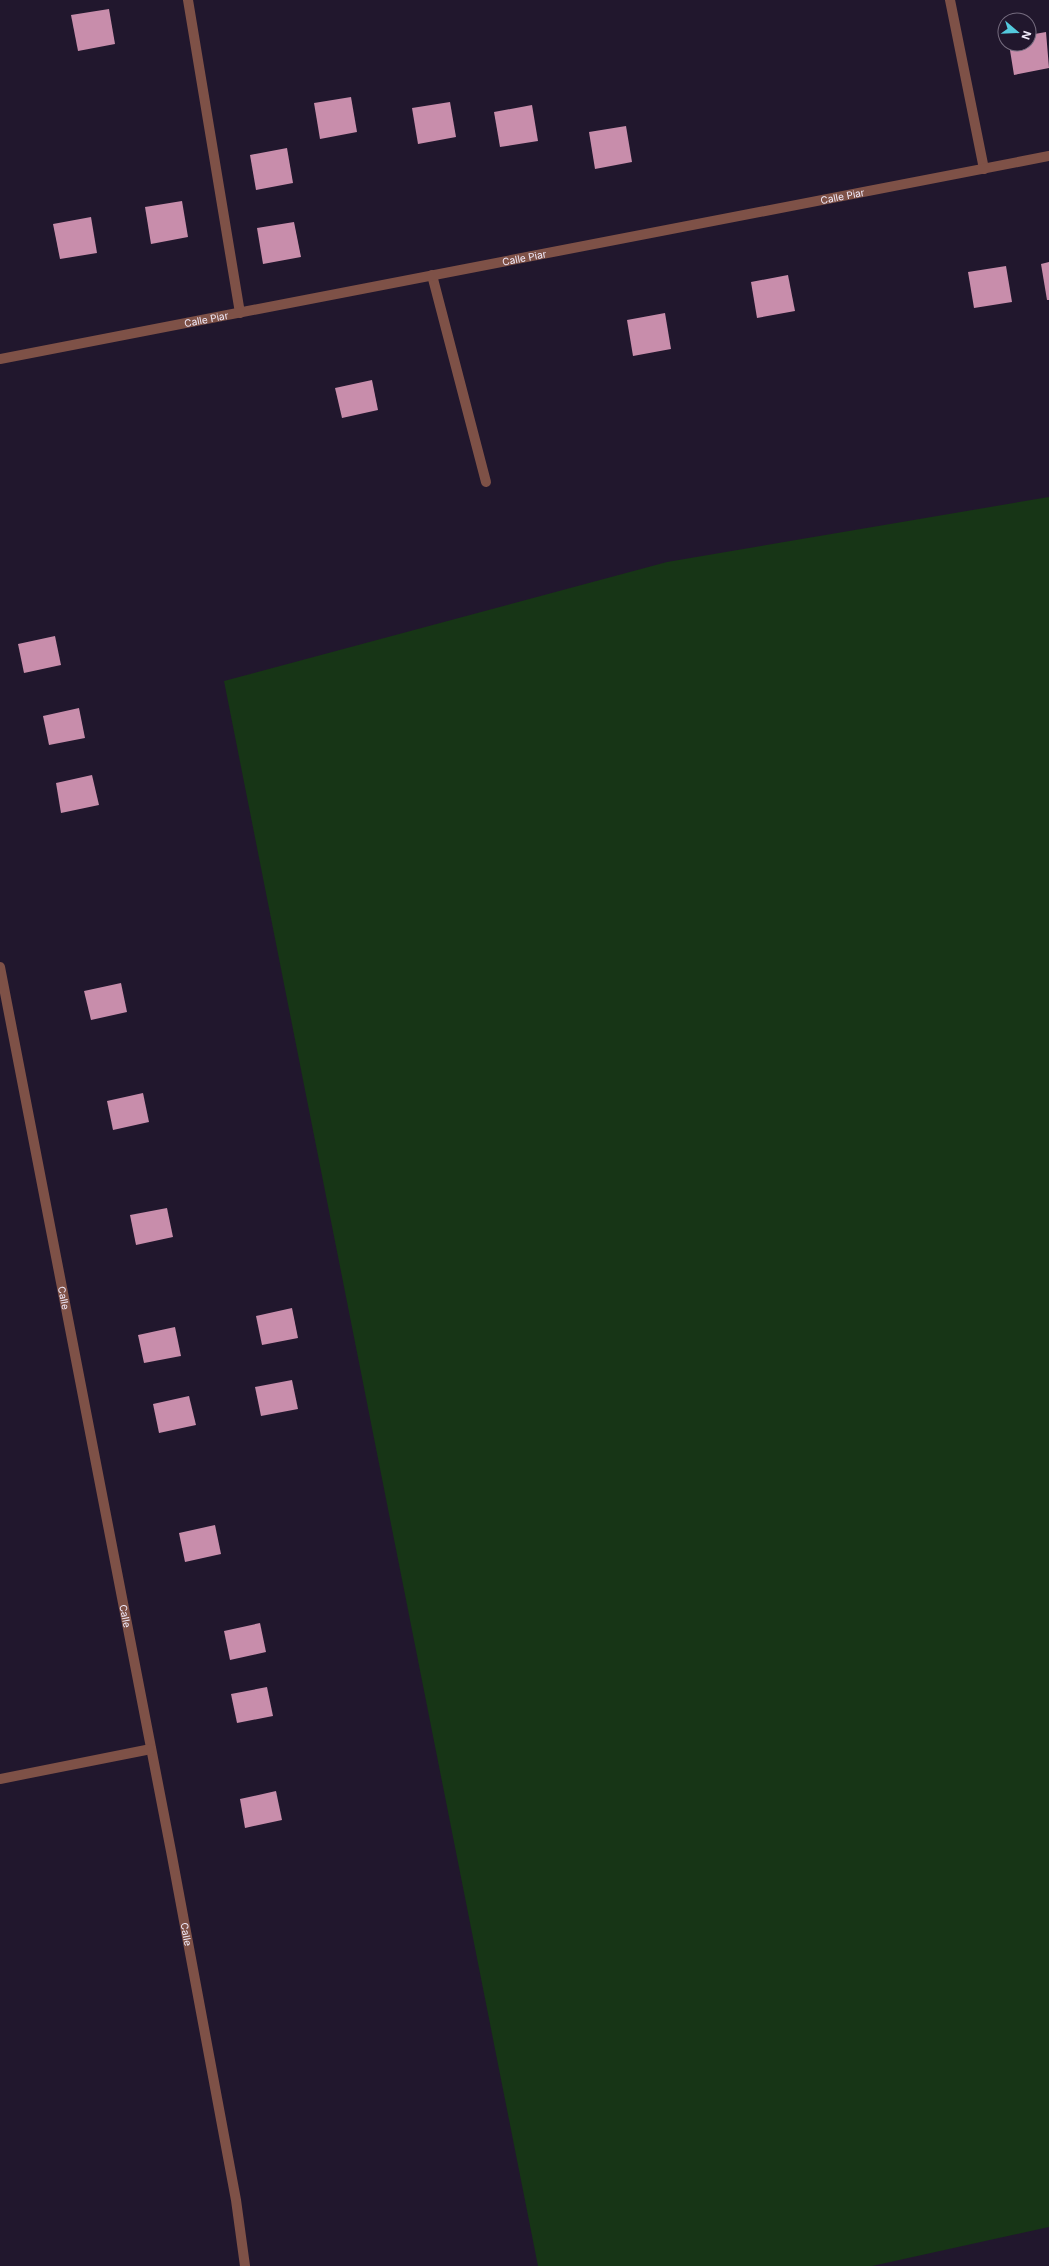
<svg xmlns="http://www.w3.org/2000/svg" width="1049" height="2266" font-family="Inter,sans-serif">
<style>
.green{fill:#173516}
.building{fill:#c88dab}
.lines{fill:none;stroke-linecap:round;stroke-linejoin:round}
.service{stroke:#7e5147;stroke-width:10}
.minor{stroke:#7e5147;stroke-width:10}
.labels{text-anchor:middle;stroke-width:4;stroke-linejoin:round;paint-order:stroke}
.street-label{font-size:10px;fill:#f2ebfb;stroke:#21172d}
</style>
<rect width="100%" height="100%" fill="#21172d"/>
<!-- green -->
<polygon class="green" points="1049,497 1049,2227 872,2266 538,2266 224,681 667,562"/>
<!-- building -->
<g class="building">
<polygon points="109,9 115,44 78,51 71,15"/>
<polygon points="1046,32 1049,68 1014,75 1009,44 1029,44 1029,35"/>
<polygon points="351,97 357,132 320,139 314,103"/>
<polygon points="450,102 456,137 418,144 412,108"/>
<polygon points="532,105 538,141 500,147 494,112"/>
<polygon points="626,126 632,162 595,169 589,132"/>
<polygon points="287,148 293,183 256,190 250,155"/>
<polygon points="182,201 188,237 151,244 145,207"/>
<polygon points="91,217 97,253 60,259 53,224"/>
<polygon points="294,222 301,257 263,264 257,228"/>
<polygon points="1049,262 1049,300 1047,300 1041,264"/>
<polygon points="1006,266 1012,302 974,308 968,272"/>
<polygon points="788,275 795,311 757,318 751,282"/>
<polygon points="665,313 671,349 633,356 627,320"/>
<polygon points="372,380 378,410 342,418 335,388"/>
<polygon points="55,636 61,665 24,673 18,644"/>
<polygon points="79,708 85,738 49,745 43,716"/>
<polygon points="92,775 99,805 61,813 56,783"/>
<polygon points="121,983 127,1012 91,1020 84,991"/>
<polygon points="143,1093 149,1122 113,1130 107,1101"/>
<polygon points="167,1208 173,1237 136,1245 130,1215"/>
<polygon points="292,1308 298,1338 262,1345 256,1316"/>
<polygon points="175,1327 181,1356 144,1363 138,1335"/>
<polygon points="292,1380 298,1409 261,1416 255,1387"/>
<polygon points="189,1396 196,1425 159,1433 153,1404"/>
<polygon points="215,1525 221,1554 185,1562 179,1533"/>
<polygon points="260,1623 266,1652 230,1660 224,1631"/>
<polygon points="267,1687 273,1716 237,1723 231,1694"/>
<polygon points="276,1791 282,1820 245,1828 240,1799"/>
</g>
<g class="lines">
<!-- service -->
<polyline class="service" points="432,275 486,482"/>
<!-- minor -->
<g class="minor">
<polyline points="188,0 240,313"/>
<polyline points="950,0 984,169"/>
<path id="s1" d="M0 359 1049 156"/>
<path id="s2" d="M0 967 171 1851 236 2200 245 2266"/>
<polyline points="0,1779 151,1749"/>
</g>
</g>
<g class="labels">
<!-- street labels -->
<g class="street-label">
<text dy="4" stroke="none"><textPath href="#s1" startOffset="858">Calle Piar</textPath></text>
<text dy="4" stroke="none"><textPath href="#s1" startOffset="534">Calle Piar</textPath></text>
<text dy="4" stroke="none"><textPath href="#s1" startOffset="210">Calle Piar</textPath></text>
<text dy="4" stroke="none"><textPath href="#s2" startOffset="337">Calle</textPath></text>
<text dy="4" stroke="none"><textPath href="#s2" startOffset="661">Calle</textPath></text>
<text dy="4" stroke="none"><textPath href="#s2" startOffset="985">Calle</textPath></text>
</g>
</g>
<!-- north arrow -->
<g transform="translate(1017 32) rotate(109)"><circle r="19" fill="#21172d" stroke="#756c7f"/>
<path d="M0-3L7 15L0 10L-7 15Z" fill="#54cade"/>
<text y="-6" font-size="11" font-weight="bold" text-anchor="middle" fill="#f2ebfb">N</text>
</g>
</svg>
